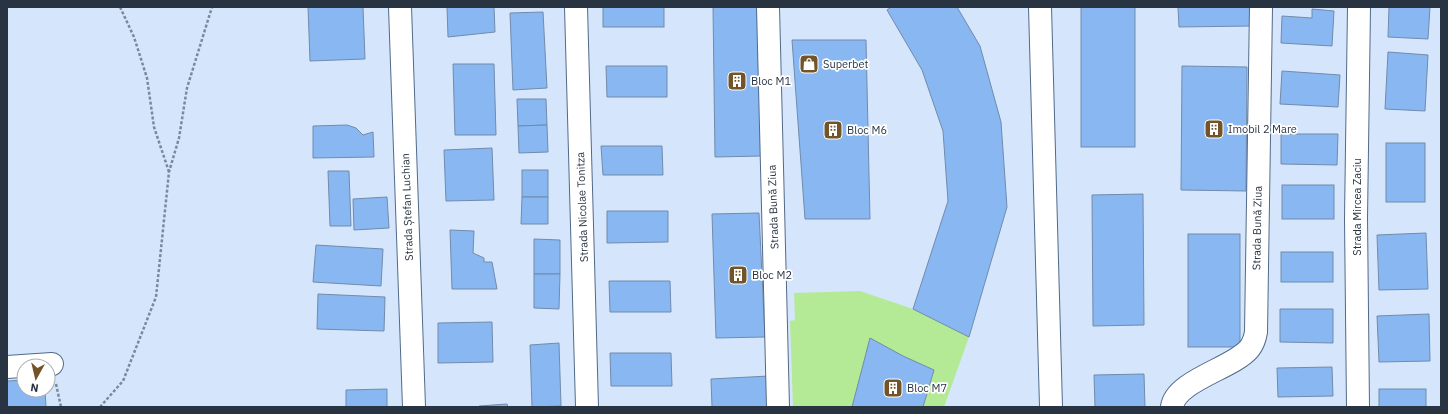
<svg xmlns="http://www.w3.org/2000/svg" width="1448" height="414" font-family="'IBM Plex Sans',sans-serif">
<style>
.green{fill:#b4e996}
.building{fill:#88b7f2;stroke:#718bac}
.lines{fill:none;stroke-linecap:round;stroke-linejoin:round}
.minor-casing{stroke:#516a89;stroke-width:24}
.path{stroke:#7b899b;stroke-width:2.5;stroke-dasharray:3 2;stroke-linecap:butt}
.minor{stroke:#fff;stroke-width:22}
.labels{text-anchor:middle;stroke-width:3.5;stroke-linejoin:round;paint-order:stroke}
.poi-label{font-size:11px;fill:#293442;stroke:#fff;text-anchor:start}
.street-label{font-size:11px;fill:#293442;stroke:#fff}
</style>
<rect width="100%" height="100%" fill="#d5e6fc"/>
<!-- green -->
<polygon class="green" points="860,291 913,309 969,337 944,407 923,407 934,370 903,356 870,339 852,407 793,407 790,321 795,320 794,293"/>
<!-- building -->
<g class="building">
<polygon points="308,7 363,7 365,59 310,61"/>
<polygon points="447,7 494,7 495,32 448,37"/>
<rect x="603" y="7" width="61" height="20"/>
<polygon points="713,7 760,7 762,156 715,157"/>
<polygon points="891,7 957,7 980,46 1001,122 1007,207 969,337 913,309 948,201 943,131 922,70 887,10"/>
<rect x="1081" y="7" width="54" height="140"/>
<polygon points="1178,7 1250,7 1251,26 1179,27"/>
<polygon points="1389,7 1430,7 1428,39 1388,37"/>
<polygon points="1312,9 1334,11 1332,46 1281,43 1282,16 1312,18"/>
<polygon points="543,12 547,88 513,90 510,13"/>
<polygon points="792,40 866,40 870,219 805,219"/>
<polygon points="1388,52 1428,55 1425,111 1385,109"/>
<polygon points="453,64 494,64 496,135 455,135"/>
<polygon points="606,66 667,66 667,97 607,97"/>
<polygon points="1182,66 1247,67 1246,191 1181,190"/>
<polygon points="1282,71 1340,75 1338,107 1280,104"/>
<polygon points="517,99 546,99 547,125 518,126"/>
<polygon points="347,125 356,128 363,135 373,132 374,157 313,158 313,126"/>
<polygon points="547,125 548,152 519,153 518,126"/>
<polygon points="1281,134 1338,134 1337,165 1281,164"/>
<rect x="1386" y="143" width="39" height="59"/>
<polygon points="601,146 662,146 663,175 603,175"/>
<polygon points="492,148 494,200 446,201 444,150"/>
<rect x="522" y="170" width="26" height="27"/>
<polygon points="328,171 349,171 351,226 330,226"/>
<rect x="1282" y="185" width="52" height="34"/>
<polygon points="1143,194 1144,325 1093,326 1092,195"/>
<polygon points="387,197 389,228 354,230 353,199"/>
<polygon points="522,197 548,197 548,224 521,224"/>
<polygon points="607,211 668,211 668,242 607,243"/>
<polygon points="759,213 765,337 716,338 712,214"/>
<polygon points="450,230 474,231 473,253 484,258 484,262 492,262 497,289 452,289"/>
<polygon points="1426,233 1428,289 1379,290 1377,235"/>
<rect x="1188" y="234" width="52" height="113"/>
<polygon points="534,239 560,240 560,274 534,274"/>
<polygon points="316,245 383,249 381,286 313,282"/>
<rect x="1281" y="252" width="52" height="30"/>
<polygon points="534,274 560,274 559,309 534,308"/>
<polygon points="609,281 670,281 671,312 610,312"/>
<polygon points="318,294 385,297 384,331 317,329"/>
<polygon points="1280,309 1333,309 1333,343 1280,342"/>
<polygon points="1429,314 1430,361 1379,362 1377,316"/>
<polygon points="492,322 493,362 438,363 438,323"/>
<polygon points="870,338 903,356 934,370 923,407 852,407"/>
<polygon points="559,343 561,406 532,407 530,345"/>
<polygon points="610,353 671,353 672,386 611,386"/>
<polygon points="1332,367 1333,396 1278,397 1277,368"/>
<polygon points="1144,374 1145,407 1095,407 1094,375"/>
<polygon points="769,376 769,407 712,407 711,379"/>
<polygon points="24,380 24,390 45,390 46,407 7,407 7,381"/>
<polygon points="387,389 387,407 346,407 346,390"/>
<rect x="1379" y="389" width="47" height="18"/>
<polygon points="507,404 508,407 480,407 479,406"/>
</g>
<g class="lines">
<!-- minor casing -->
<g class="minor-casing">
<g id="minor">
<polyline points="400,7 414,407"/>
<polyline points="576,7 587,407"/>
<polyline points="768,7 778,407"/>
<polyline points="1040,7 1051,407"/>
<polyline points="7,367 52,364"/>
<path d="M1172 407C1175 381 1233 368 1249 349 1254 343 1255 338 1256 332L1261 7"/>
<polyline points="1358,407 1356,218 1359,7"/>
</g>
</g>
<!-- path -->
<g class="path">
<polyline points="120,7 134,37 147,78 154,127 169,172"/>
<polyline points="56,384 61,407"/>
<polyline points="100,407 123,381 156,297 169,172 179,138 187,88 212,7"/>
</g>
<!-- minor -->
<use href="#minor" class="minor"/>
</g>
<!-- icons -->
<defs>
<g id="shop-square" transform="scale(1)"><rect x="-9" y="-9" width="18" height="18" rx="4" fill="#725428" stroke="#fff"/><path d="M-5-2.5h2.3a2.7 3.5 0 0 1 5.4 0H5L5.5 6h-11ZM-1.5-2.5h3a1.5 2.3 0 0 0-3 0Z" fill="#fff"/></g>
<g id="building-square" transform="scale(1)"><rect x="-9" y="-9" width="18" height="18" rx="4" fill="#725428" stroke="#fff"/><path d="M-4-6H4V6H1V3H-1V6H-4ZM-2.5-4.3h1.7v1.8h-1.7ZM.8-4.3h1.7v1.8H.8ZM-2.5-1h1.7V.8h-1.7ZM.8-1h1.7V.8H.8Z" fill="#fff"/></g>
</defs>
<g fill-rule="evenodd">
<use href="#shop-square" x="809" y="64"/>
<use href="#building-square" x="737" y="81"/>
<use href="#building-square" x="1214" y="129"/>
<use href="#building-square" x="833" y="130"/>
<use href="#building-square" x="738" y="275"/>
<use href="#building-square" x="893" y="388"/>
</g>
<g class="labels">
<!-- poi labels -->
<g class="poi-label">
<text x="823" y="68">Superbet</text>
<text x="751" y="85">Bloc M1</text>
<text x="1228" y="133">Imobil 2 Mare</text>
<text x="847" y="134">Bloc M6</text>
<text x="752" y="279">Bloc M2</text>
<text x="907" y="392">Bloc M7</text>
</g>
<!-- street labels -->
<g class="street-label">
<text transform="translate(407 207) rotate(-92)" y="4">Strada Ștefan Luchian</text>
<text transform="translate(582 207) rotate(-92)" y="4">Strada Nicolae Tonitza</text>
<text transform="translate(773 207) rotate(-92)" y="4">Strada Bună Ziua</text>
<text transform="translate(1357 207) rotate(-90)" y="4">Strada Mircea Zaciu</text>
<text transform="translate(1257 228) rotate(-89)" y="4">Strada Bună Ziua</text>
</g>
</g>
<!-- border -->
<rect width="1448" height="414" fill="none" stroke="#293442" stroke-width="16"/>
<!-- north arrow -->
<g transform="translate(36 378) rotate(188)"><circle r="19" fill="#ffffff" stroke="#a9aeb3"/>
<path d="M0-3L7 15L0 10L-7 15Z" fill="#725428"/>
<text y="-6" font-size="11" font-weight="bold" text-anchor="middle" fill="#293442">N</text>
</g>
</svg>
